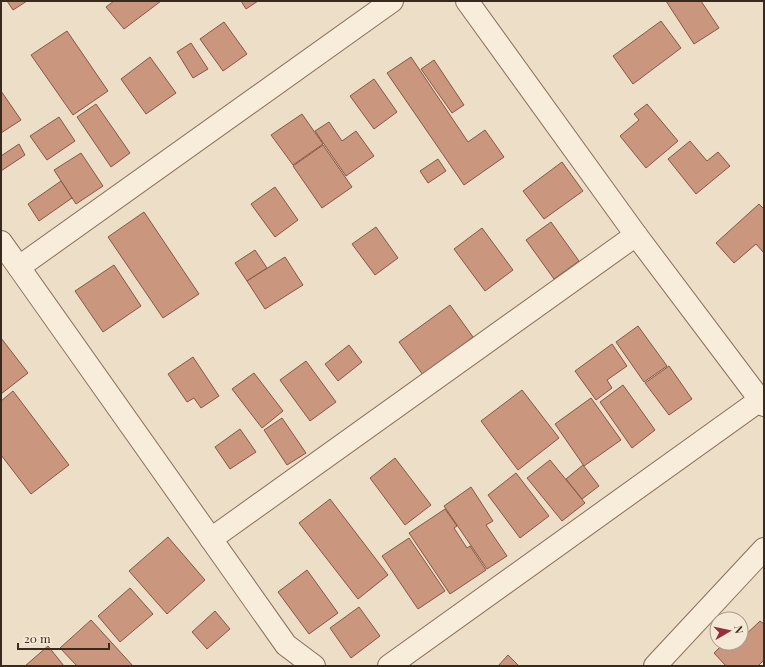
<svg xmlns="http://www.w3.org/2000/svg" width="765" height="667" font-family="'Playfair Display',serif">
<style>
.building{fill:#ca967e;stroke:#875744}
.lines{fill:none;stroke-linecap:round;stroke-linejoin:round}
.minor-casing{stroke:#886f5d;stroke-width:24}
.minor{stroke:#f8ecda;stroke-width:22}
</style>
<rect width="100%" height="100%" fill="#eddec7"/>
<!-- building -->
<g class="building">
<polygon points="7,1 27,1 13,10"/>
<polygon points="114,1 161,1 124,29 106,7"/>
<polygon points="241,1 258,1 246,9"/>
<polygon points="666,1 701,1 719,28 694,44"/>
<polygon points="661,21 681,48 633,84 613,56"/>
<polygon points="224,22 247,54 223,71 200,39"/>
<polygon points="67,31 108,91 73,115 31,55"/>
<polygon points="191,43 208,69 193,78 177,52"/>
<polygon points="150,57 176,93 146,114 121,79"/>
<polygon points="411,57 468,142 485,130 504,157 464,185 387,73"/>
<polygon points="434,60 464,105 452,113 421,69"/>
<polygon points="374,79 397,112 374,129 350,96"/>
<polygon points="1,91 21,120 1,133"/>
<polygon points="96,104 130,153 111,167 77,117"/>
<polygon points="647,104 678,141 646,168 620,136 639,120 634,114"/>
<polygon points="302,114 323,144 293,165 271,135"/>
<polygon points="59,117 75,141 47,160 30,136"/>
<polygon points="329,122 342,141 356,131 374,156 346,176 315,131"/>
<polygon points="690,141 707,161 718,152 730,166 696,194 668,159"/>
<polygon points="19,144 25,155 1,171 1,156"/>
<polygon points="323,145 352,187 322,208 293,166"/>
<polygon points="81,153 103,186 76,204 54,170"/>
<polygon points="438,159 446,171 428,183 420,171"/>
<polygon points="562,162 583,191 544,219 523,191"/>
<polygon points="61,181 72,198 39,221 28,204"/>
<polygon points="275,187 298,220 275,237 251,204"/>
<polygon points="759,204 764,209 764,253 756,244 734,263 716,243"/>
<polygon points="144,212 199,294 163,318 108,237"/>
<polygon points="551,222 579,261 554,279 526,240"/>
<polygon points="376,227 398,258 375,275 352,244"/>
<polygon points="482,228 513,270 485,291 454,249"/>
<polygon points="255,250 267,268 247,281 235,263"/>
<polygon points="285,257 303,285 265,309 247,281"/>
<polygon points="114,265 141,306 103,332 75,291"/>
<polygon points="450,305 473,337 423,375 399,342"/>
<polygon points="638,326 667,366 644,382 616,342"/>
<polygon points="1,338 28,373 1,394"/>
<polygon points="612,344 627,366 607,380 612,388 596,400 575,371"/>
<polygon points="349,345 362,362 338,381 325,364"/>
<polygon points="193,357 219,396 201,408 194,398 187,402 168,374"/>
<polygon points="306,361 336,402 310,421 280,380"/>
<polygon points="669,366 692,399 669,415 645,383"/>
<polygon points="254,373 283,411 262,428 232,389"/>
<polygon points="623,385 655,430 632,448 600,402"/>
<polygon points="522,390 559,438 518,470 481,421"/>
<polygon points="13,391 69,465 31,494 1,455 1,401"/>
<polygon points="591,398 621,440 584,466 555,424"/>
<polygon points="282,418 306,453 287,465 264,430"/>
<polygon points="240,429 256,452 230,469 215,447"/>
<polygon points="395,458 431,505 405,525 370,478"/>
<polygon points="550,460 585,503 562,521 527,478"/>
<polygon points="583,465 599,486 582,499 566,479"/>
<polygon points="516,473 549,516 520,538 488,495"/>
<polygon points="471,487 493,521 486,525 507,556 487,569 444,506"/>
<polygon points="330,499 388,575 358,599 299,523"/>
<polygon points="445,509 457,526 454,528 467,548 470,546 486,570 450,594 409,533"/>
<polygon points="168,537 205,580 167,614 129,571"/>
<polygon points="409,538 445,591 418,609 382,556"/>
<polygon points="307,570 338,613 309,634 278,592"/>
<polygon points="130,588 153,614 120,642 98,616"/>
<polygon points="359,607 380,636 351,658 330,628"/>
<polygon points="215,611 230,629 207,649 192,632"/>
<polygon points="91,620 133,666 77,666 60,648"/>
<polygon points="760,621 764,624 764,660 758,666 726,666 714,653 724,643 741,643 741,639"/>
<polygon points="48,646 64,666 25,666"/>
<polygon points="508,655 519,666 498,666"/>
</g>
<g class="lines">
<!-- minor casing -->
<g class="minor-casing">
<g id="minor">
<polyline points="467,1 636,235 764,405"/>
<polyline points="1,242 286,645 314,666"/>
<polyline points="19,267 392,1"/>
<polyline points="211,539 636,235"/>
<polyline points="389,666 760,400"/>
<polyline points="655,666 764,549"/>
</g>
</g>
<!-- minor -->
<use href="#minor" class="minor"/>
</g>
<!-- border -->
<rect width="765" height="667" fill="none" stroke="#392a20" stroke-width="4"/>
<!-- north arrow -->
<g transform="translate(729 631) rotate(81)"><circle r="19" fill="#f5e9d6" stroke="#aa9d8d"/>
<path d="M0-3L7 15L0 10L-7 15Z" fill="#952f3a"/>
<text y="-6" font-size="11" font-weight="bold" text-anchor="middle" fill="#392a20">N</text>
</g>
<!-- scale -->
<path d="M18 643v6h91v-6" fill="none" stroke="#392a20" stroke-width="2"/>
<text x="24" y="643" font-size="12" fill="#392a20" stroke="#f5e9d6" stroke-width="3" paint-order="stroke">20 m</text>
</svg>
